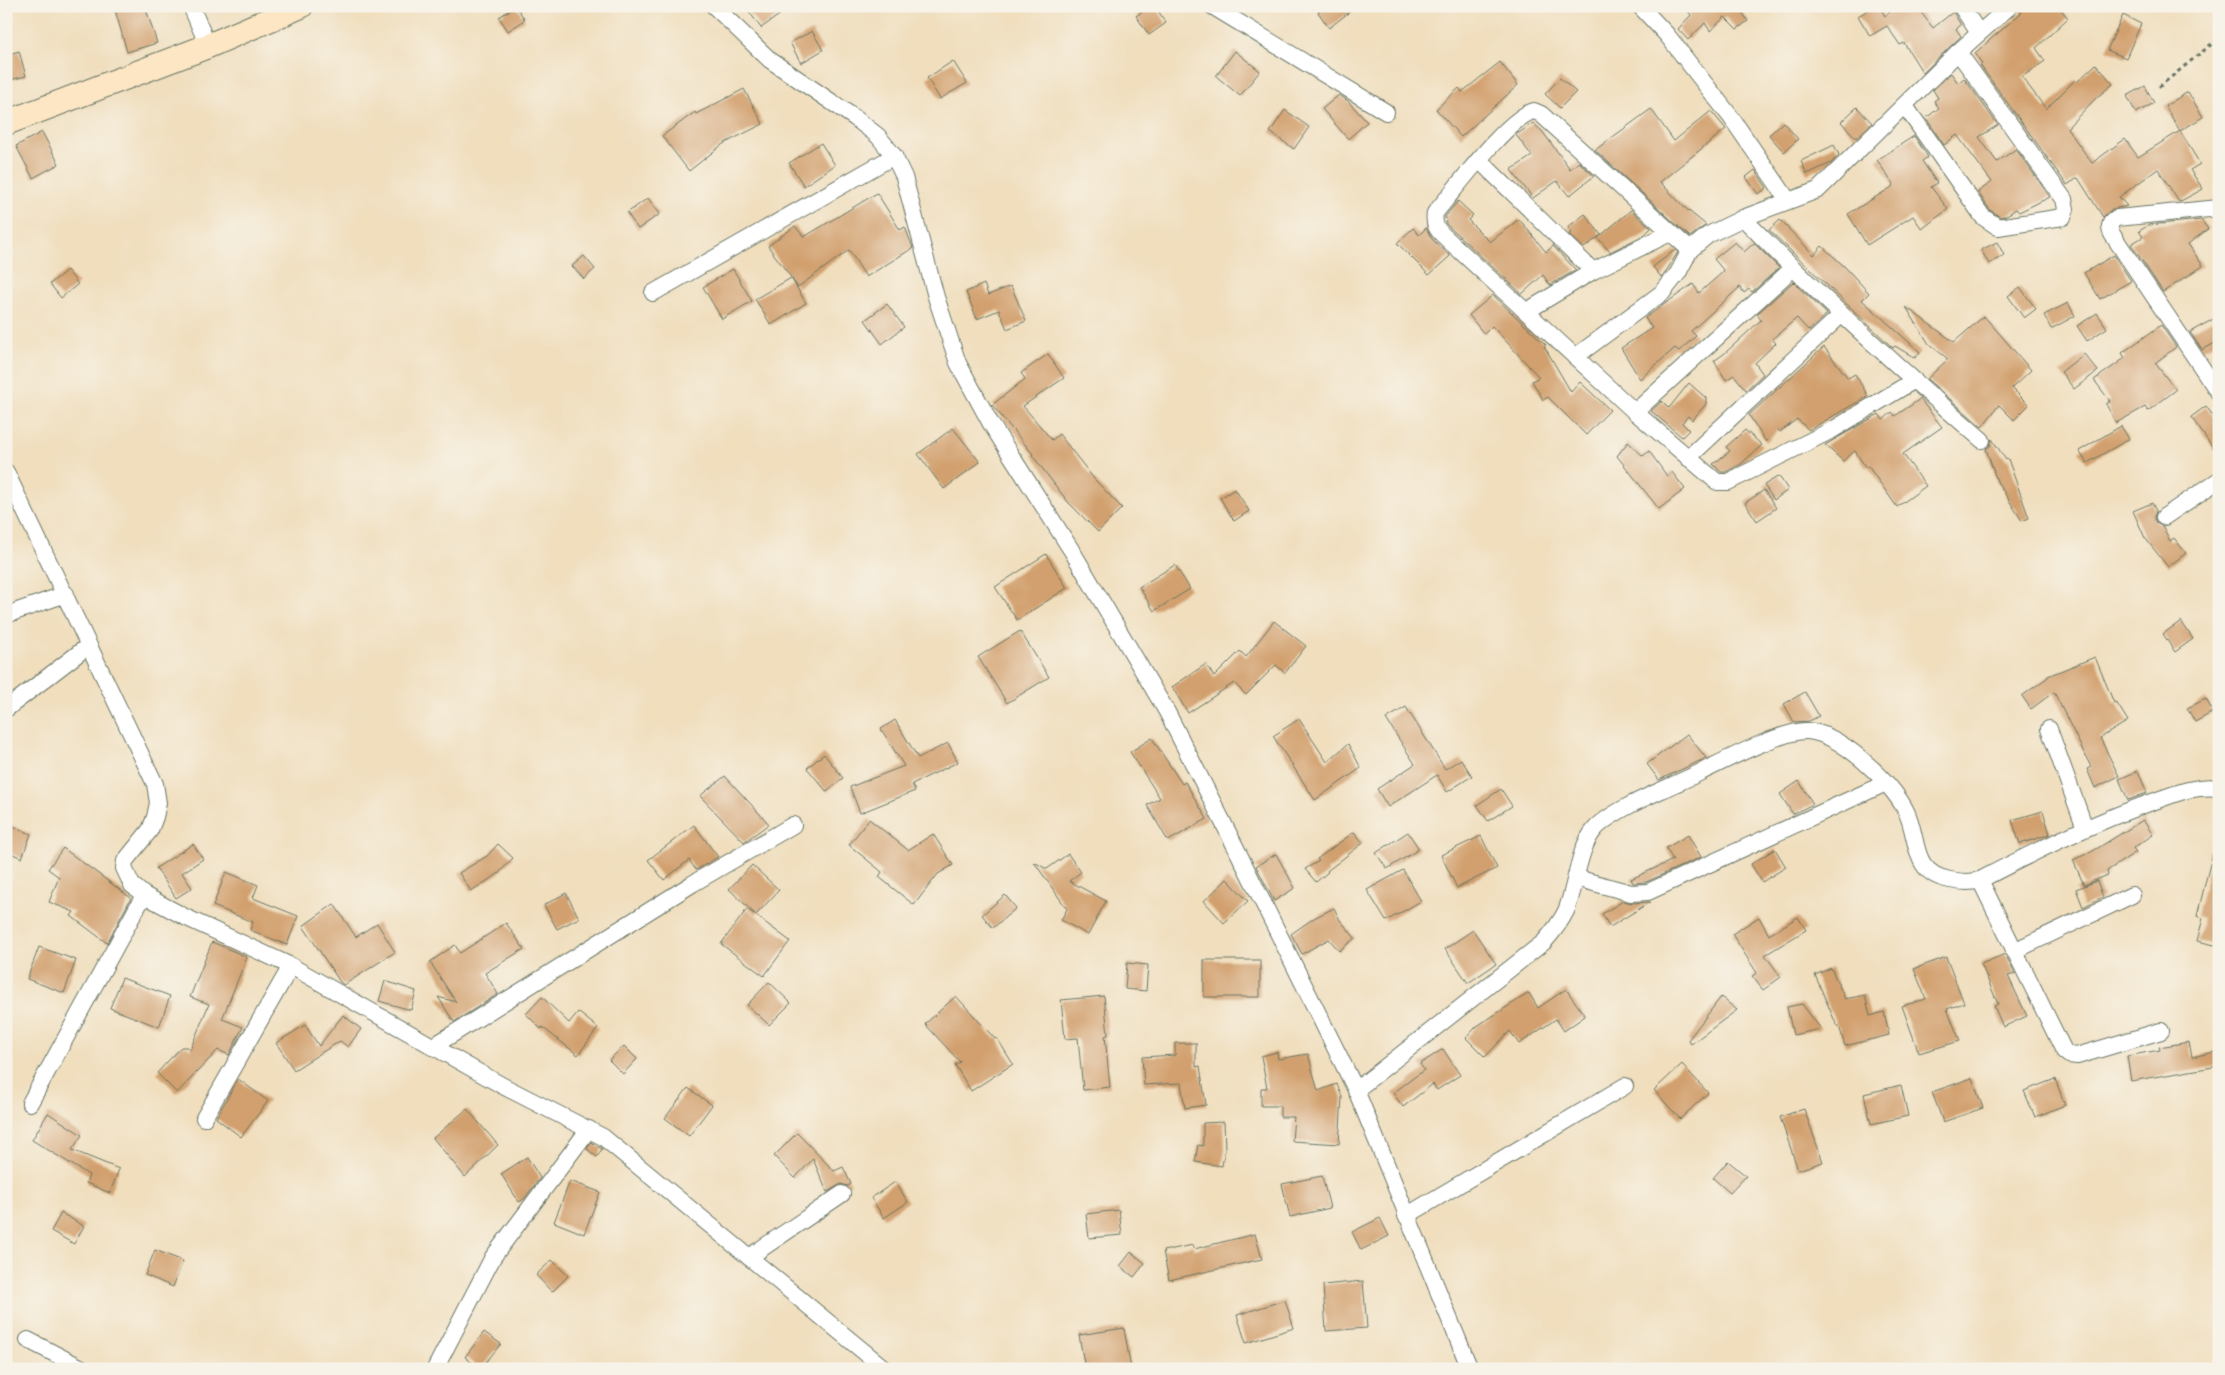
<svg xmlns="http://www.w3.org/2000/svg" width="2225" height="1375" font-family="'IM FELL DW Pica',serif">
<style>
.building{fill:#d2a06e}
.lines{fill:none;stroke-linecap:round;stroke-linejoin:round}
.street-casing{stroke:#687564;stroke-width:18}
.secondary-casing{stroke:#687564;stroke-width:26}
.path{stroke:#687564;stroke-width:3;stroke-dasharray:4 4;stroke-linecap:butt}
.street{stroke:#fff;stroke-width:16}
.secondary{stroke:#fce6c4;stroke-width:24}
</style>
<rect width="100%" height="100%" fill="#f7f3e8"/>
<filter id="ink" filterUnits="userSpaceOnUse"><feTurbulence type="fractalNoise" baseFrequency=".02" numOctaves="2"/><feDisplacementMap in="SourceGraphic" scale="10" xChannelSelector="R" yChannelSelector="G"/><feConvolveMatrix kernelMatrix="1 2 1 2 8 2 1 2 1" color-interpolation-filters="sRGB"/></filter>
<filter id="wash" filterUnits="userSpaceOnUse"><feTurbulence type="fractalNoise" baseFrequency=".0096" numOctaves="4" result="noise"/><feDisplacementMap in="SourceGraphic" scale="20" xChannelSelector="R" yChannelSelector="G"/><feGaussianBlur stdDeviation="1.12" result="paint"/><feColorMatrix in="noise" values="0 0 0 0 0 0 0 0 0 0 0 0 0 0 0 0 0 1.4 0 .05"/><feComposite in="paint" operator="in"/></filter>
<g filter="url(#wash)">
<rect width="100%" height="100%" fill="#f0debd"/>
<g id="blocks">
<!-- building -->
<g class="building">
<polygon points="114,6 145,6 157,43 127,52"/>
<polygon points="516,6 525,20 508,31 499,17"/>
<polygon points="745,6 792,6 761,28"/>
<polygon points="1150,6 1155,6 1166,23 1149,35 1136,16"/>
<polygon points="1326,6 1357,6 1329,28 1318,12"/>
<polygon points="1684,6 1738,6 1748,21 1737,29 1725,17 1710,31 1705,23 1688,40 1678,29 1691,15"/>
<polygon points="1875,6 1879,6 1885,16 1898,6 1916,6 1933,28 1953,12 1961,25 1956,29 1961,36 1923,73 1904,43 1900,45 1887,26 1870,36 1858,16"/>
<polygon points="2020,6 2058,6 2068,18 2036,48 2045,61 2022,77 2046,109 2075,80 2077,82 2096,64 2113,84 2096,98 2067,128 2092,163 2125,139 2138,157 2180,131 2200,164 2190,170 2203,189 2179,202 2158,169 2119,197 2127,206 2112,209 2103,217 2078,178 2067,185 1980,65 1982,64 1975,53 2022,12 2019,10"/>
<polygon points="2123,15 2141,24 2126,58 2107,50"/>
<polygon points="812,31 823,50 801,63 790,43"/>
<polygon points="19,51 26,76 6,81 6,55"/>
<polygon points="1235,51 1260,71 1240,96 1216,76"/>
<polygon points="953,61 967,83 940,99 927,78"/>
<polygon points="1500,62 1518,85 1461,137 1436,109 1459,88 1462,92"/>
<polygon points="1951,73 1958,83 1964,78 1998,125 1979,137 1997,162 2016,149 2050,197 2019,212 2016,209 2007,215 2000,217 1990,210 1978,192 1992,182 1957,135 1944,145 1926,118 1939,108 1934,101 1938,98 1933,90"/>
<polygon points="1560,78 1576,92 1560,108 1545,94"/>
<polygon points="2145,86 2154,103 2136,113 2127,96"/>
<polygon points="744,89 763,124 723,144 689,171 662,136 695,112 696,114"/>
<polygon points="2188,92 2203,117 2180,131 2165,106"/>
<polygon points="1339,95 1348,101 1367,122 1348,139 1322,109"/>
<polygon points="1857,107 1872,123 1856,138 1841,122"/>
<polygon points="1651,109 1674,141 1711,111 1726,129 1660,182 1684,207 1706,225 1690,237 1595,150"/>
<polygon points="1285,110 1309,127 1294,149 1270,132"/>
<polygon points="1783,122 1798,139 1784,152 1769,135"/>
<polygon points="1533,123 1542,131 1570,169 1579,162 1594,176 1569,196 1557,181 1533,198 1511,170 1532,156 1516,135"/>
<polygon points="42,132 59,164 33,178 16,146"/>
<polygon points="1914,136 1928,157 1922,161 1937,183 1931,187 1948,209 1922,229 1913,216 1867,245 1848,214 1892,187 1893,184 1877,160"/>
<polygon points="821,143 835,165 804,186 789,163"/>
<polygon points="1834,145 1839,155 1831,163 1807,174 1801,161"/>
<polygon points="1755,170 1767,188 1758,194 1746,177"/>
<polygon points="877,193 900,230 905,227 913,248 866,277 849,250 798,287 768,246 795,226 804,237"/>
<polygon points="648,198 660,214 638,229 627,213"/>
<polygon points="1458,201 1473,215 1468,220 1490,242 1519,219 1546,252 1553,246 1576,270 1550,285 1543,275 1522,294 1446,224 1445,217"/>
<polygon points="1631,210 1651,228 1644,235 1610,252 1598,238"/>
<polygon points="1585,214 1601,235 1584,248 1569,234 1572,232 1568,227"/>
<polygon points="1780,220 1814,255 1822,246 1845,267 1869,293 1862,300 1920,352 1915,358 1895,346 1893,348 1769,230"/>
<polygon points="2201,220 2208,229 2188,244 2203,266 2163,292 2131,244 2143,237 2139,231 2149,225"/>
<polygon points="1413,228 1419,235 1426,228 1432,239 1450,256 1429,275 1397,243"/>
<polygon points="1735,242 1744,252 1754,243 1779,268 1752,292 1749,289 1744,293 1740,287 1691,331 1696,336 1679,351 1675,348 1640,379 1621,348 1652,328 1645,318 1693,284 1699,293 1724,271 1714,259"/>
<polygon points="1997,242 2004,255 1989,264 1981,250"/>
<polygon points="1675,250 1678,252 1662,278 1653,267"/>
<polygon points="2114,255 2131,281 2100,299 2084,273"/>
<polygon points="584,256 595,269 584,279 572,266"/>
<polygon points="733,269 752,301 722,319 703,287"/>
<polygon points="67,270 78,284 61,298 50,284"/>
<polygon points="791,278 806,303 771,325 755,299"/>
<polygon points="1793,282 1827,314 1809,331 1797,318 1772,339 1776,343 1755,363 1763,374 1746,390 1734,375 1726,380 1714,361 1725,353 1761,320 1757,314"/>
<polygon points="984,284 988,295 1011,286 1026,321 1007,329 999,310 977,319 966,292"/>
<polygon points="2020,287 2036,309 2024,318 2008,296"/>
<polygon points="1493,295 1546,345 1544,346 1571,392 1580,382 1610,410 1586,435 1548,397 1543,400 1532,381 1539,377 1492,326 1484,334 1469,315"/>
<polygon points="2068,303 2075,316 2051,329 2044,315"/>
<polygon points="887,304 904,327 882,344 865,320"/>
<polygon points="1906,307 1954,342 1984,316 2031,370 2012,388 2029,405 2014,420 1999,405 1982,427 1927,379 1948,359 1929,344"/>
<polygon points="2097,313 2107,328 2087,341 2077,326"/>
<polygon points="2219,316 2219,341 2202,350 2190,332"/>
<polygon points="2161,325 2176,347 2155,363 2176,390 2148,411 2145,407 2116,423 2106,404 2110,401 2094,380 2125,358 2122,353"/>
<polygon points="1824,347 1848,378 1855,374 1868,396 1809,430 1797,419 1780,432 1778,430 1766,442 1749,415"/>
<polygon points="1048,354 1064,378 1023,406 1052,440 1059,434 1095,480 1122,508 1098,532 1068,502 1032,455 1033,454 992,405 1025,379 1021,373"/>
<polygon points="2084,354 2098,371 2074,389 2061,372"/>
<polygon points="1689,383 1706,398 1706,404 1692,420 1688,416 1682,423 1689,430 1682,437 1651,411 1662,401 1669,408"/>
<polygon points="1920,399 1942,427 1903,454 1926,486 1897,507 1868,466 1866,468 1855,451 1843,461 1825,445 1879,414 1883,420 1892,412 1895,416"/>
<polygon points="2206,406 2219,424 2219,456 2191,417"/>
<polygon points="2121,426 2129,439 2087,463 2079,451"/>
<polygon points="953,428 980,462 944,489 918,454"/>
<polygon points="1745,430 1762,445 1741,464 1726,472 1721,472 1713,464 1730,451 1726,447"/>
<polygon points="1992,439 2006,460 2008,459 2029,518 2022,521 1999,484 1998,484 1986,449 1990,446"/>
<polygon points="1628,442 1643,456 1649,451 1667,476 1672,472 1685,489 1659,509 1617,456"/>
<polygon points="1779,476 1788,490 1774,500 1764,485"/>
<polygon points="1235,489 1249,511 1234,521 1220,498"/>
<polygon points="1764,490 1776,508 1757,521 1745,503"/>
<polygon points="2152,503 2156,511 2154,517 2156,523 2163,527 2170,541 2174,538 2186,553 2168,567 2145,538 2133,511"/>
<polygon points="1046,554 1067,588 1017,620 995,587"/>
<polygon points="1175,565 1190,589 1154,611 1139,587"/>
<polygon points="1274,621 1306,646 1285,673 1276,665 1246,695 1234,683 1188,713 1172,687 1206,664 1214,677 1240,651 1246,657"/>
<polygon points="2181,621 2193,639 2175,652 2163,634"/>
<polygon points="1020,631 1049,677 1007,703 978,657"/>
<polygon points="2095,657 2114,703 2116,702 2128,721 2100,738 2119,776 2095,788 2087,769 2091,767 2054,692 2031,709 2022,696 2048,677 2048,676"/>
<polygon points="1805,692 1819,716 1809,721 1794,722 1784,704"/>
<polygon points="2206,699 2213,712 2195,722 2187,708"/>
<polygon points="1406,707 1445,769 1461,759 1472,776 1447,792 1437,775 1388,807 1377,789 1415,764 1386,719"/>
<polygon points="1299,719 1327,762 1348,744 1361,768 1315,800 1273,736"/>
<polygon points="895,720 918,758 948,743 958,762 912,784 915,791 860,813 850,787 904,766 881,729"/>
<polygon points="1687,734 1706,758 1659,780 1647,764"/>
<polygon points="1152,738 1182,784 1185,782 1207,819 1168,841 1147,805 1160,798 1130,752"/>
<polygon points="824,754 843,778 827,792 807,768"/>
<polygon points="2138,771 2147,793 2128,800 2119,779"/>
<polygon points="725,776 769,824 744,842 700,796"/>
<polygon points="1799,781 1813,804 1793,814 1780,794"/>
<polygon points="1501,789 1512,806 1488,821 1477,805"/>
<polygon points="2043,811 2050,834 2020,844 2012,820"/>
<polygon points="869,819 908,850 933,834 953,865 938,874 914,905 879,877 882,872 849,845"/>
<polygon points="2143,820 2153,835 2133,848 2136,852 2107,871 2108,875 2084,885 2073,860 2093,851"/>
<polygon points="6,823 31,834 22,858 6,851"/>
<polygon points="694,825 718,857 696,870 689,860 664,880 648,860"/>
<polygon points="1354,832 1363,843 1327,871 1328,872 1316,882 1305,869 1319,861 1317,859"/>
<polygon points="1408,832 1419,849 1387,869 1376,853"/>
<polygon points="1688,835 1701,857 1646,882 1633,883 1631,879 1673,860 1666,848"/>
<polygon points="1481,836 1497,868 1457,888 1441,855"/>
<polygon points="193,844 203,859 182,873 192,888 176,898 156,868"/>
<polygon points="498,844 513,858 498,874 471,891 459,873 487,856"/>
<polygon points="63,848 131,898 107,943 71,916 74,912 49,902 59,877 48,869"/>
<polygon points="1775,849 1786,867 1762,882 1751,864"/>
<polygon points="2213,852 2219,853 2219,946 2197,941 2203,918 2197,916"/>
<polygon points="1068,854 1081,872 1069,881 1106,901 1088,935 1061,920 1067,909 1034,862 1047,869"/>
<polygon points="1276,854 1295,888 1274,901 1256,866"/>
<polygon points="752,865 779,890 756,915 729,889"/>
<polygon points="1403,870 1421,901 1386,921 1367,890"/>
<polygon points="226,872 258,885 253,898 298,916 287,945 250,930 253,922 213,906"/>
<polygon points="1227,879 1248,901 1224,923 1204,901"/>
<polygon points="2097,881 2103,897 2083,907 2076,889"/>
<polygon points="566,893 579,918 557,929 544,905"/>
<polygon points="1005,895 1016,908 993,928 982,915"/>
<polygon points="1623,901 1632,903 1650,902 1610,927 1602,914"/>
<polygon points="334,904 356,937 377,923 395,952 344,985 340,982 303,926"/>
<polygon points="1334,908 1340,920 1355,938 1339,951 1329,939 1302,954 1291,934 1314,918"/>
<polygon points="747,909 790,941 764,976 721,944"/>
<polygon points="1759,917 1769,935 1798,917 1806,930 1765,955 1781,977 1763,990 1752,976 1757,973 1732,934"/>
<polygon points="506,923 524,949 485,973 498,994 454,1022 438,997 456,1002 430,962 455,945 460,953"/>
<polygon points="1473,930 1496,964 1468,983 1445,949"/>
<polygon points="212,942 247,957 222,1019 243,1027 229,1055 218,1050 177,1093 157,1073 181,1047 188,1047 190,1050 209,1004 190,997"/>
<polygon points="39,947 76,960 64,993 27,979"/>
<polygon points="2005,954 2015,974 2008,976 2027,1016 2003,1027 1994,1006 1998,1004 1981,964"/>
<polygon points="1946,957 1964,1003 1947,1009 1960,1041 1919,1053 1902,1006 1926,999 1914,969"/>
<rect x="1204" y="960" width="56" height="37"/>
<polygon points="1127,963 1148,965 1146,991 1125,989"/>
<polygon points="1831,968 1845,999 1865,995 1870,1016 1884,1012 1889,1035 1845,1046 1839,1026 1837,1026 1815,975"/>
<polygon points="122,978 170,996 159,1027 110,1008"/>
<polygon points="385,981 416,991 411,1010 379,1001"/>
<polygon points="769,982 791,1003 769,1025 747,1005"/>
<polygon points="1566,989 1585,1016 1564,1031 1556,1019 1519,1044 1510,1031 1485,1057 1466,1038 1477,1026 1529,993 1538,1008"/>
<polygon points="956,996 995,1039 997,1038 1013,1064 971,1091 955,1065 960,1062 925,1024"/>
<polygon points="1104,996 1108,1035 1105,1036 1110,1087 1083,1090 1078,1038 1065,1039 1061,1000"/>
<polygon points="542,997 569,1023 578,1012 598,1028 578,1055 542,1027 541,1029 526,1014"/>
<polygon points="1721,997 1737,1010 1691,1044 1688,1040"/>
<polygon points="1802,1004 1821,1029 1793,1035 1787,1007"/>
<polygon points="343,1015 361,1029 348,1047 340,1041 294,1070 276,1043 305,1025 319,1046"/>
<polygon points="2189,1042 2192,1057 2219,1051 2219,1066 2131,1081 2127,1056 2160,1050 2159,1047"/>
<polygon points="1175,1043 1196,1043 1196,1067 1200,1066 1206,1105 1185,1108 1181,1083 1144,1085 1142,1057 1175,1055"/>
<polygon points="624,1046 637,1059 623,1074 609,1060"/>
<polygon points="1443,1049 1460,1075 1437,1090 1433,1084 1403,1107 1393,1093 1424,1070 1420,1064"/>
<polygon points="1277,1052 1278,1059 1308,1054 1318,1091 1337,1084 1342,1097 1339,1144 1292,1141 1294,1117 1280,1117 1280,1106 1261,1106 1261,1088 1267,1088 1261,1056"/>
<polygon points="1682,1064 1708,1093 1680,1119 1654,1090"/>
<polygon points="1972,1078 1983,1108 1943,1122 1932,1092"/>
<polygon points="238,1079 268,1101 241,1137 216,1118"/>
<polygon points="2055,1079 2065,1105 2035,1117 2024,1091"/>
<polygon points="1901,1085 1908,1116 1871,1124 1864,1094"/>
<polygon points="688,1088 712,1105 689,1136 665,1118"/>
<polygon points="467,1109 498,1145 465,1177 433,1138"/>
<polygon points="1804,1109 1823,1162 1798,1170 1780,1117"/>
<polygon points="48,1113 82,1135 72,1150 119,1169 110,1193 86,1183 89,1175 32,1140"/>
<polygon points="1224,1122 1225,1149 1222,1166 1195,1162 1198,1145 1203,1146 1203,1123"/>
<polygon points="797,1133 834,1171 843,1167 851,1184 848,1186 841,1184 827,1192 813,1159 795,1178 774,1156"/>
<polygon points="591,1142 602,1149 597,1157 587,1149"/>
<polygon points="527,1157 540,1178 524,1199 519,1202 501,1174"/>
<polygon points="1728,1161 1746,1176 1730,1193 1713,1178"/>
<polygon points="1322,1176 1330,1208 1290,1217 1282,1184"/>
<polygon points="570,1181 600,1192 584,1234 554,1222"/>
<polygon points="895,1182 908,1202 884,1218 871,1198"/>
<polygon points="1119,1210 1122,1235 1089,1238 1086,1214"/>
<polygon points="61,1213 84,1226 74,1244 51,1231"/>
<polygon points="1380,1218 1389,1236 1361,1250 1352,1232"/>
<polygon points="1255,1234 1262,1259 1169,1280 1163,1251 1193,1245 1194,1249"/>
<polygon points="155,1250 183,1261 173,1287 145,1275"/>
<polygon points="1131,1252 1145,1263 1134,1277 1120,1266"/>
<polygon points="552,1260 568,1276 552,1292 536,1275"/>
<polygon points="1363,1281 1367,1328 1326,1331 1323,1285"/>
<polygon points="1285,1300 1294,1328 1246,1343 1237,1315"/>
<polygon points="1124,1328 1131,1369 1085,1369 1079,1335"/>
<polygon points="484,1332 501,1344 480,1369 465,1357"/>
</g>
</g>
</g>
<g filter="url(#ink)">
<use href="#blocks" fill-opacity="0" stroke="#687564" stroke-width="1"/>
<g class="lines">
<!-- street casing -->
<g class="street-casing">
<g id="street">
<polyline points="191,6 208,46"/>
<polyline points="714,6 770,60 855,118 878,136 894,156 904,177 936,297 958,363 991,424 1072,551 1167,712 1235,846 1356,1090 1470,1369"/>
<polyline points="1212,6 1386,112"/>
<polyline points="1640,6 1667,35 1730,116 1788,200"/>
<polyline points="1961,6 1979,33"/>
<polyline points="1905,106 1983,217 1998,227 2063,217 2066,209 2064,199 1958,52"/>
<polyline points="1479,160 1593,271"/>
<path d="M2219 208 2117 218C2110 221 2108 227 2112 234L2219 393"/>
<path d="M1743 218C1819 296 1900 369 1982 440"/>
<path d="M1690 250 1541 114 1534 111C1509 116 1454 191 1435 213 1433 224 1437 230 1445 237L1635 412 1717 482H1728L1834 429 1913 381"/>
<polyline points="653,293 894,156"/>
<polyline points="1527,311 1593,271 1670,233"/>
<polyline points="1575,357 1663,292 1678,273 1690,250 1708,235 1743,218 1818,190 1958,52 2010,6"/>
<polyline points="1635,412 1792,269"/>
<polyline points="1688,458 1841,315"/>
<polyline points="6,472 155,784 158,803 155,817 150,830 125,861 124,868 132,885 144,895 185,917 291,966 503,1086 603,1137 885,1369"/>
<polyline points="2164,517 2219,480"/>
<polyline points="6,615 66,594"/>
<polyline points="6,709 88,646"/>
<polyline points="2049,729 2085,828"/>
<polyline points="1576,878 1631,893 1648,892 1886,783"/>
<polyline points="1980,880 2064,1051 2069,1055 2077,1056 2161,1031"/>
<polyline points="2014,951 2132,895"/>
<polyline points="432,1047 692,884 793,825"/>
<path d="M1356 1090 1544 942C1553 932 1560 923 1566 911 1576 887 1578 848 1595 829 1614 808 1673 786 1701 772 1724 761 1783 730 1807 731 1840 733 1890 781 1905 809 1920 836 1909 873 1950 880 1961 882 1969 883 1980 880 2037 850 2094 822 2155 801 2177 793 2196 785 2219 788"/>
<polyline points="30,1103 144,895"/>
<polyline points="204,1118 291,966"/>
<polyline points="1406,1216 1625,1086"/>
<polyline points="749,1257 842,1194"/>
<polyline points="28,1340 84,1369"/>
<polyline points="435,1369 493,1257 589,1129"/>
</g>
</g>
<!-- secondary casing -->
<g class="secondary-casing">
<polyline id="secondary" points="6,123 208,46 301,6"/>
</g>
<!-- path -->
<polyline class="path" points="2159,87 2219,38"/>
<!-- street -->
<use href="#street" class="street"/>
<!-- secondary -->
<use href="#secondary" class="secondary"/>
</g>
</g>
<!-- margin -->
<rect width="2225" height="1375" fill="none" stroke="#f7f3e8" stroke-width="25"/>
</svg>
